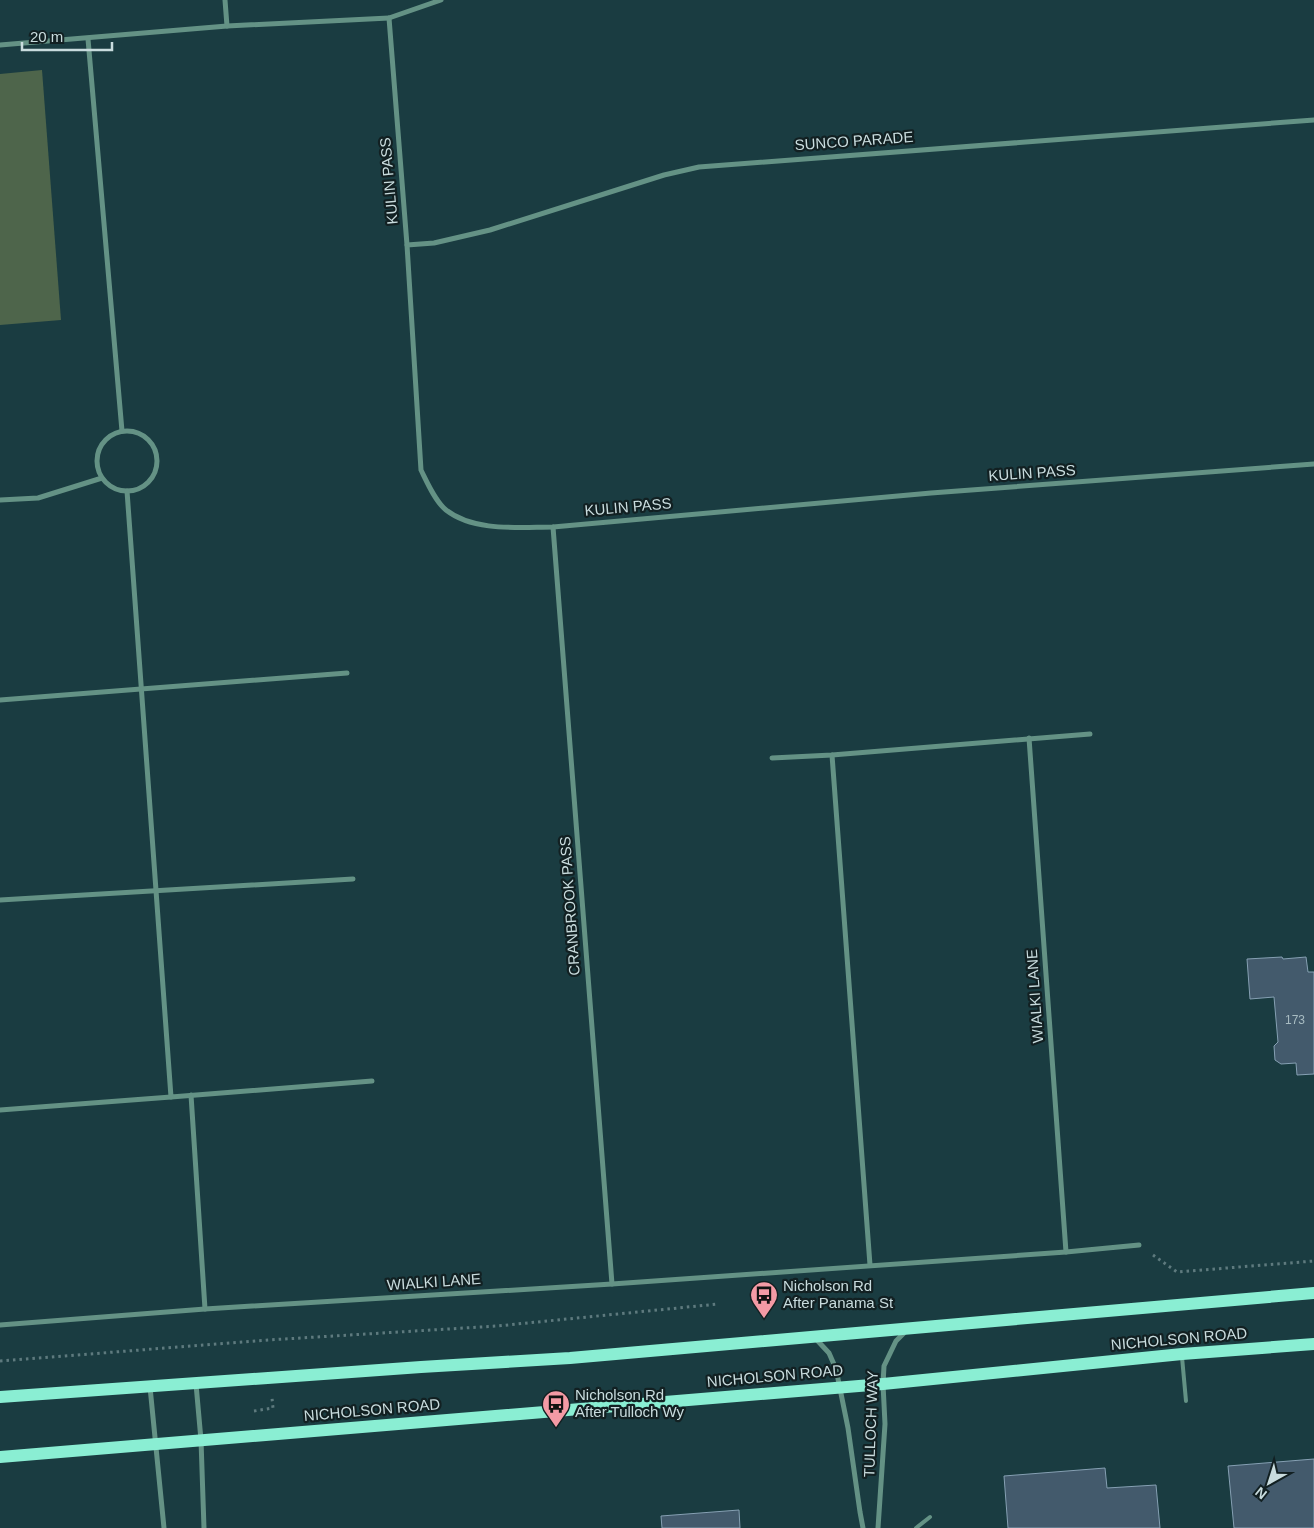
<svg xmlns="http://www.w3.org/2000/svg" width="1314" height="1528" font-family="Helvetica,sans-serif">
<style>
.green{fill:#4e654b}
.building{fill:#435a6c;stroke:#86a0b3}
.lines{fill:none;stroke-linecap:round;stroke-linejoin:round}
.path{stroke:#5e7a7e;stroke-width:3;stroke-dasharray:2.5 4;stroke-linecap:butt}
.service{stroke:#649285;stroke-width:4}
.minor{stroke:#649285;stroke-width:5}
.primary{stroke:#8aeed3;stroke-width:12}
.labels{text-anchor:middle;stroke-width:4.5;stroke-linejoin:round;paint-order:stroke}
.number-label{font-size:12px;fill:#a8bcc2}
.street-label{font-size:15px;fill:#c9dcde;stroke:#122022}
.poi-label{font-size:15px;fill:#c9dcde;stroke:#122022;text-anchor:start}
</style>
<rect width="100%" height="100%" fill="#1a3c41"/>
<!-- green -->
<polygon class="green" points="42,70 61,320 0,325 0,74"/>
<!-- building -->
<g class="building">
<polygon points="1282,957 1283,959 1306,957 1308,972 1314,972 1314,1074 1297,1075 1296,1063 1281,1064 1275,1060 1274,1046 1278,1042 1274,997 1250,999 1247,959"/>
<polygon points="1314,1459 1314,1528 1234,1528 1228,1466"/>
<polygon points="1105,1468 1107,1488 1156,1485 1160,1528 1008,1528 1004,1476"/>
<polygon points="739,1510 740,1528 662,1528 661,1516"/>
</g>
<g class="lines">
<!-- path -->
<g class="path">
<polyline points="1153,1255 1177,1272 1314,1261"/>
<polyline points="0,1361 268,1340 497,1326 718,1304"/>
<polyline points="254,1411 273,1408 272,1398"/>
</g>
<!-- service -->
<g class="service">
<polyline points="1182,1357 1186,1401"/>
<polyline points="916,1528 930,1517"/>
</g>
<!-- minor -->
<g class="minor">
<polyline points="225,0 227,26"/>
<path d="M389 18 407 245 421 470C427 482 435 501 446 510 474 532 519 527 553 527L931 493 1314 464"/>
<polyline points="88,39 122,431"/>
<polyline points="0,45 227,26 389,18 441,0"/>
<polyline points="407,245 434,243 490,230 664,175 699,167 1314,120"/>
<circle cx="127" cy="461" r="30"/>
<path d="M127 491C143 693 155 895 171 1097L372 1081"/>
<polyline points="0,500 38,498 102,478"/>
<polyline points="553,527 612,1284"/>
<polyline points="0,700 347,673"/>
<polyline points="1029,738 1066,1252"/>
<polyline points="832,755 870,1265"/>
<polyline points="772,758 832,755 1090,734"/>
<polyline points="0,900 353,879"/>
<polyline points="191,1095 205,1309"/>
<polyline points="0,1110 171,1097"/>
<polyline points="0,1325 205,1309 612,1284 1066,1252 1139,1245"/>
<polyline points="815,1338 829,1353 836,1369 848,1428 860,1512 863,1528"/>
<polyline points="196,1384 201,1440 204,1528"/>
<polyline points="150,1387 164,1528"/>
<polyline points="878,1528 885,1424 883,1384 884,1366 896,1341 906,1331"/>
</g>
<!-- primary -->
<g class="primary">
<polyline points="0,1397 421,1367 570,1358 1314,1293"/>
<polyline points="0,1457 883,1384 1182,1354 1314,1344"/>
</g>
</g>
<!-- icons -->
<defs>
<g id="bus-pin" transform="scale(1.4375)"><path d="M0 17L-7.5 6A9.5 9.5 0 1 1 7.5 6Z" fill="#f49aa5" stroke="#122022"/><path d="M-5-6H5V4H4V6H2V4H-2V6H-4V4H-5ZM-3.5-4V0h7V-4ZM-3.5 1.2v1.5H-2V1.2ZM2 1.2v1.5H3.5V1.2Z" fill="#111"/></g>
</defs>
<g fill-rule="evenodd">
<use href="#bus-pin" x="764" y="1295"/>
<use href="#bus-pin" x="556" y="1404"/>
</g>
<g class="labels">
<!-- number labels -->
<g class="number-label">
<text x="1295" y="1024">173</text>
</g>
<!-- street labels -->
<g class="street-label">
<text transform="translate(854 141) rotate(-4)" y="5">SUNCO PARADE</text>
<text transform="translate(389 181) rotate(-95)" y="5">KULIN PASS</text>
<text transform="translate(1032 473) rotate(-4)" y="5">KULIN PASS</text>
<text transform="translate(628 507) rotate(-5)" y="5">KULIN PASS</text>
<text transform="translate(570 906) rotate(-94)" y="5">CRANBROOK PASS</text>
<text transform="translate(1035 996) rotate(-94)" y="5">WIALKI LANE</text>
<text transform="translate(434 1282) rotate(-4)" y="5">WIALKI LANE</text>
<text transform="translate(1179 1339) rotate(-5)" y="5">NICHOLSON ROAD</text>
<text transform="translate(775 1376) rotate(-5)" y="5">NICHOLSON ROAD</text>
<text transform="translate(372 1410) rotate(-5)" y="5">NICHOLSON ROAD</text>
<text transform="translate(871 1424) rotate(-88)" y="5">TULLOCH WAY</text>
</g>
<!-- poi labels -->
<g class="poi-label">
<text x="783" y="1291">Nicholson Rd<tspan x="783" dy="17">After Panama St</tspan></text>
<text x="575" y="1400">Nicholson Rd<tspan x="575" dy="17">After Tulloch Wy</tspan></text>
</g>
</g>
<!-- north arrow -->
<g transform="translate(1269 1483) rotate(219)" stroke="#122022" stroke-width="4" paint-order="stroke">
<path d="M0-4L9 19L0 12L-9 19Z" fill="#c9dcde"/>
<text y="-8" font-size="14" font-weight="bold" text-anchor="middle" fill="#c9dcde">N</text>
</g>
<!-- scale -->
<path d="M22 42v8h90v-8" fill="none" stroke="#c9dcde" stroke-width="2.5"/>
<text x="30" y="42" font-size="15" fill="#c9dcde" stroke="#122022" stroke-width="4" paint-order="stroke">20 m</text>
</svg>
